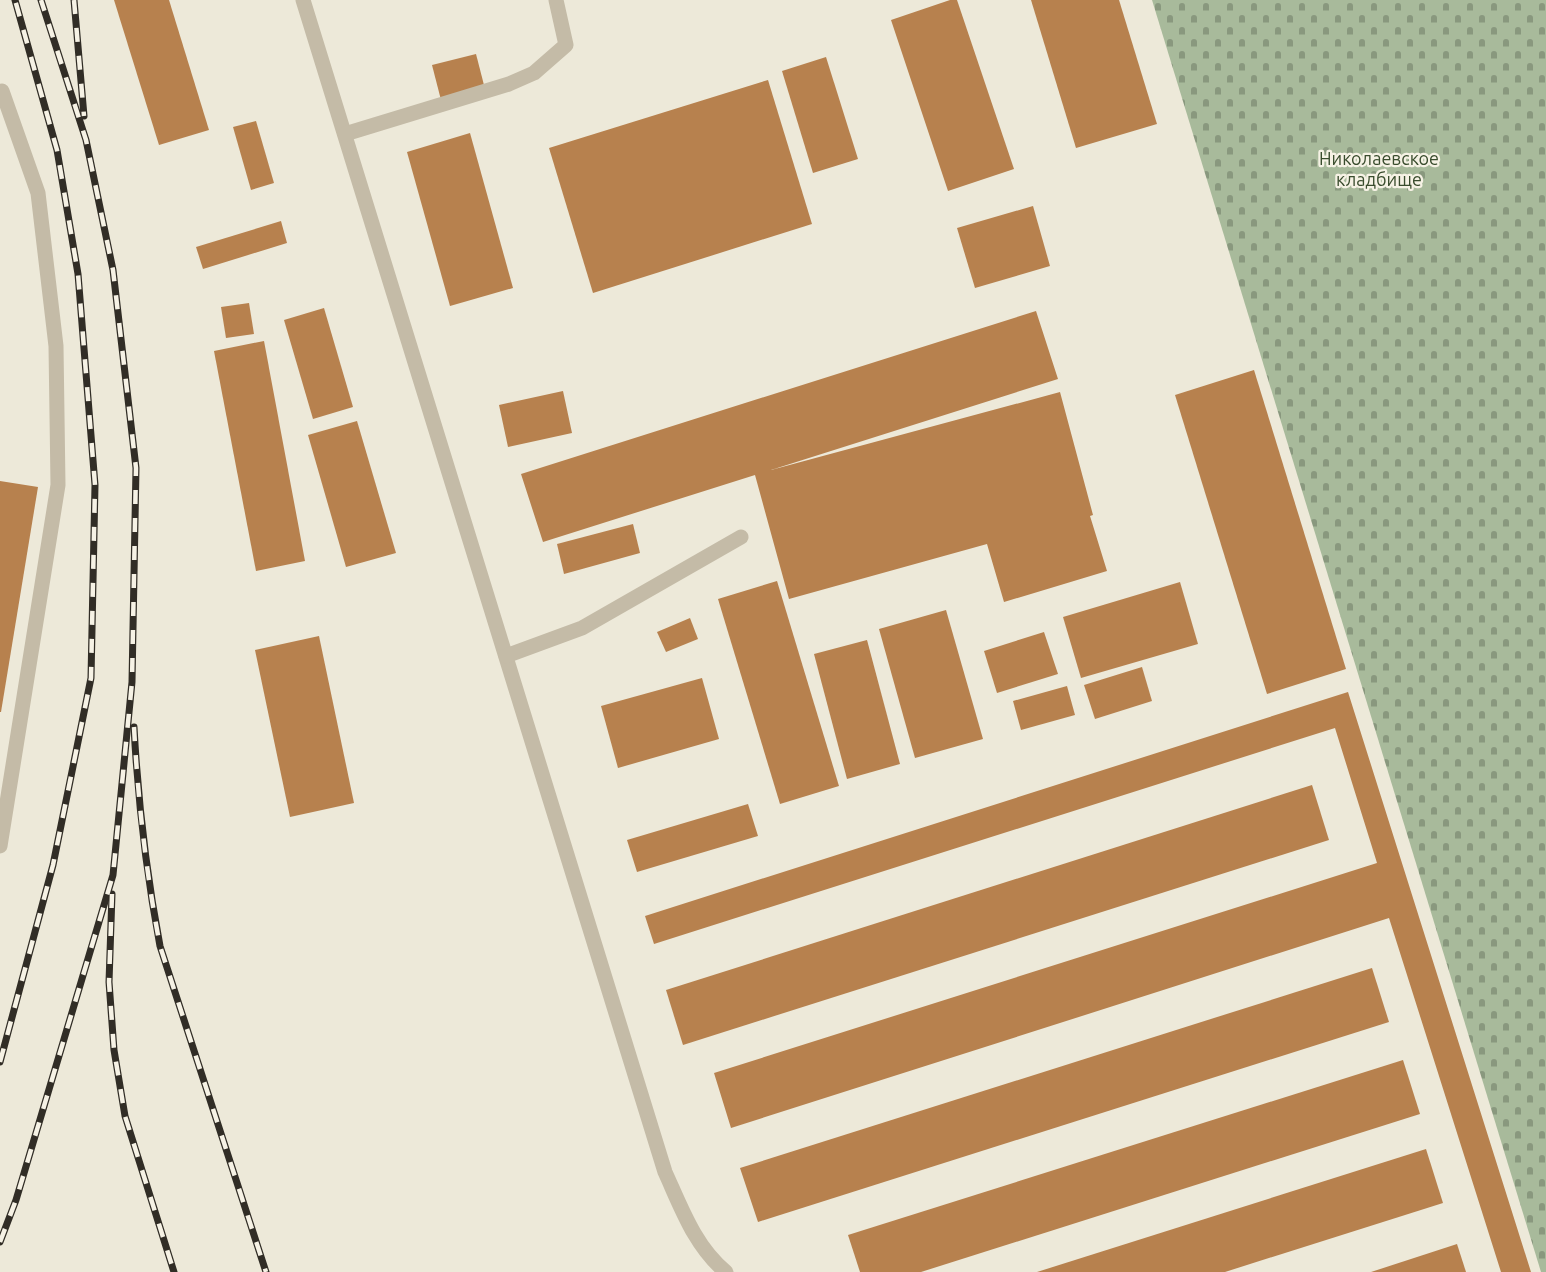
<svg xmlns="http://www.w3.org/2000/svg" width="1546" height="1272" font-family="Ubuntu,sans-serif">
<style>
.cemetery{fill:url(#cemetery-stones)}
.building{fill:#b7814e}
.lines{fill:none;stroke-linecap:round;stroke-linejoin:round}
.minor{stroke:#c4bba7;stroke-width:15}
.rail-casing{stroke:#312d26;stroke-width:7}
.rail{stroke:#f6f2e5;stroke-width:4.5;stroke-dasharray:14;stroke-linecap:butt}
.labels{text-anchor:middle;stroke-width:4.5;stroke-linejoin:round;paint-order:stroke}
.park-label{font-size:18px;fill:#394c2d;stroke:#f6f2e5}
</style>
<defs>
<pattern id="cemetery-stones" width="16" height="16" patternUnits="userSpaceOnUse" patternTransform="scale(1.5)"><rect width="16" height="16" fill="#a8ba9b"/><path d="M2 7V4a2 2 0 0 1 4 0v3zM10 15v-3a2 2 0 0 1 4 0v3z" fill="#89987e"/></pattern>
</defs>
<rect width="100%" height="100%" fill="#ede9d9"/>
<!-- cemetery -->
<polygon class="cemetery" points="1152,0 1546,0 1546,1272 1541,1272"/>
<!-- building -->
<g class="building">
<polygon points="114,0 169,0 209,130 159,145"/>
<polygon points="950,0 957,0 1014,169 948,191 891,20"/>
<polygon points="1031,0 1119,0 1157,124 1076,148"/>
<polygon points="476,54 485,89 441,100 432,65"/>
<polygon points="826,57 858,159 813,173 782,71"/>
<polygon points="768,80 812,224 593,293 549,148"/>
<polygon points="256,121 274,183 251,190 233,127"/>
<polygon points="470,133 513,288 450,306 407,152"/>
<polygon points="1033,206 1050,266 975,288 957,228"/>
<polygon points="281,221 287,243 203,269 196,247"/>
<polygon points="249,303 254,334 226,338 221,307"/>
<polygon points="324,308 353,407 313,419 284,320"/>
<polygon points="1036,311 1058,379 771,470 1060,392 1093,515 1090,516 1107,571 1004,602 987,544 789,599 755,475 543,542 521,474"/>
<polygon points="264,341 305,561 256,571 214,351"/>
<polygon points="1254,370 1346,669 1267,694 1175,395"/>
<polygon points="563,391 572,433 508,447 499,405"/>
<polygon points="357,421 396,553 346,567 308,435"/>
<polygon points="0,481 38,487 1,712 0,712"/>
<polygon points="633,524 640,553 564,574 557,544"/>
<polygon points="777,581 839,786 780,804 718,599"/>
<polygon points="1180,582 1198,644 1081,678 1063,617"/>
<polygon points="946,610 983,739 915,758 879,629"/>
<polygon points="690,618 698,639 666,652 657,632"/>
<polygon points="1044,632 1058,674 997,693 984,651"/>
<polygon points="319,636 354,803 290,817 255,650"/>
<polygon points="867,640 900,764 847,779 814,654"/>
<polygon points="1142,667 1152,701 1095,719 1084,685"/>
<polygon points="702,678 719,739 618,768 601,706"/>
<polygon points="1067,686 1075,715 1021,730 1013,701"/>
<polygon points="1348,692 1531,1272 1501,1272 1389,918 731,1128 714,1073 1377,863 1335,728 654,944 645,916"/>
<polygon points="1312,785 1329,840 683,1045 666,990"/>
<polygon points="748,804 758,836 637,872 627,840"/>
<polygon points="1372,968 1389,1022 758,1222 740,1168"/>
<polygon points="1403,1060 1420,1114 921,1272 860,1272 848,1235"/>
<polygon points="1426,1149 1443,1203 1225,1272 1037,1272"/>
<polygon points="1457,1244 1466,1272 1371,1272"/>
</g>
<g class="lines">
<!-- minor -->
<g class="minor">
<path d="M303 0 665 1172C681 1207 695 1247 726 1272"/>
<polyline points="345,134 509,84 534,73 566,45 556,0"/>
<polyline points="506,656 582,628 741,537"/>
<polyline points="0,846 58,485 56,346 38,193 2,91"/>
</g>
<!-- rail casing -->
<g class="rail-casing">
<g id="rail">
<polyline points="74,0 84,116"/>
<path d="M134 727C138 801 146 872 160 946L266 1272"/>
<polyline points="112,894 109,982 114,1050 125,1116 174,1272"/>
<polyline points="0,1062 53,865 91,678 95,485 78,274 57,150 15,0"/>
<polyline points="0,1242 16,1200 113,875 132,682 136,468 113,270 86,140 41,0"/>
</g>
</g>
<!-- rail -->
<use href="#rail" class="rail"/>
</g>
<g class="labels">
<!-- park labels -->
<g class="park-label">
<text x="1379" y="165">Николаевское<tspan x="1379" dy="21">кладбище</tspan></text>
</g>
</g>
</svg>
